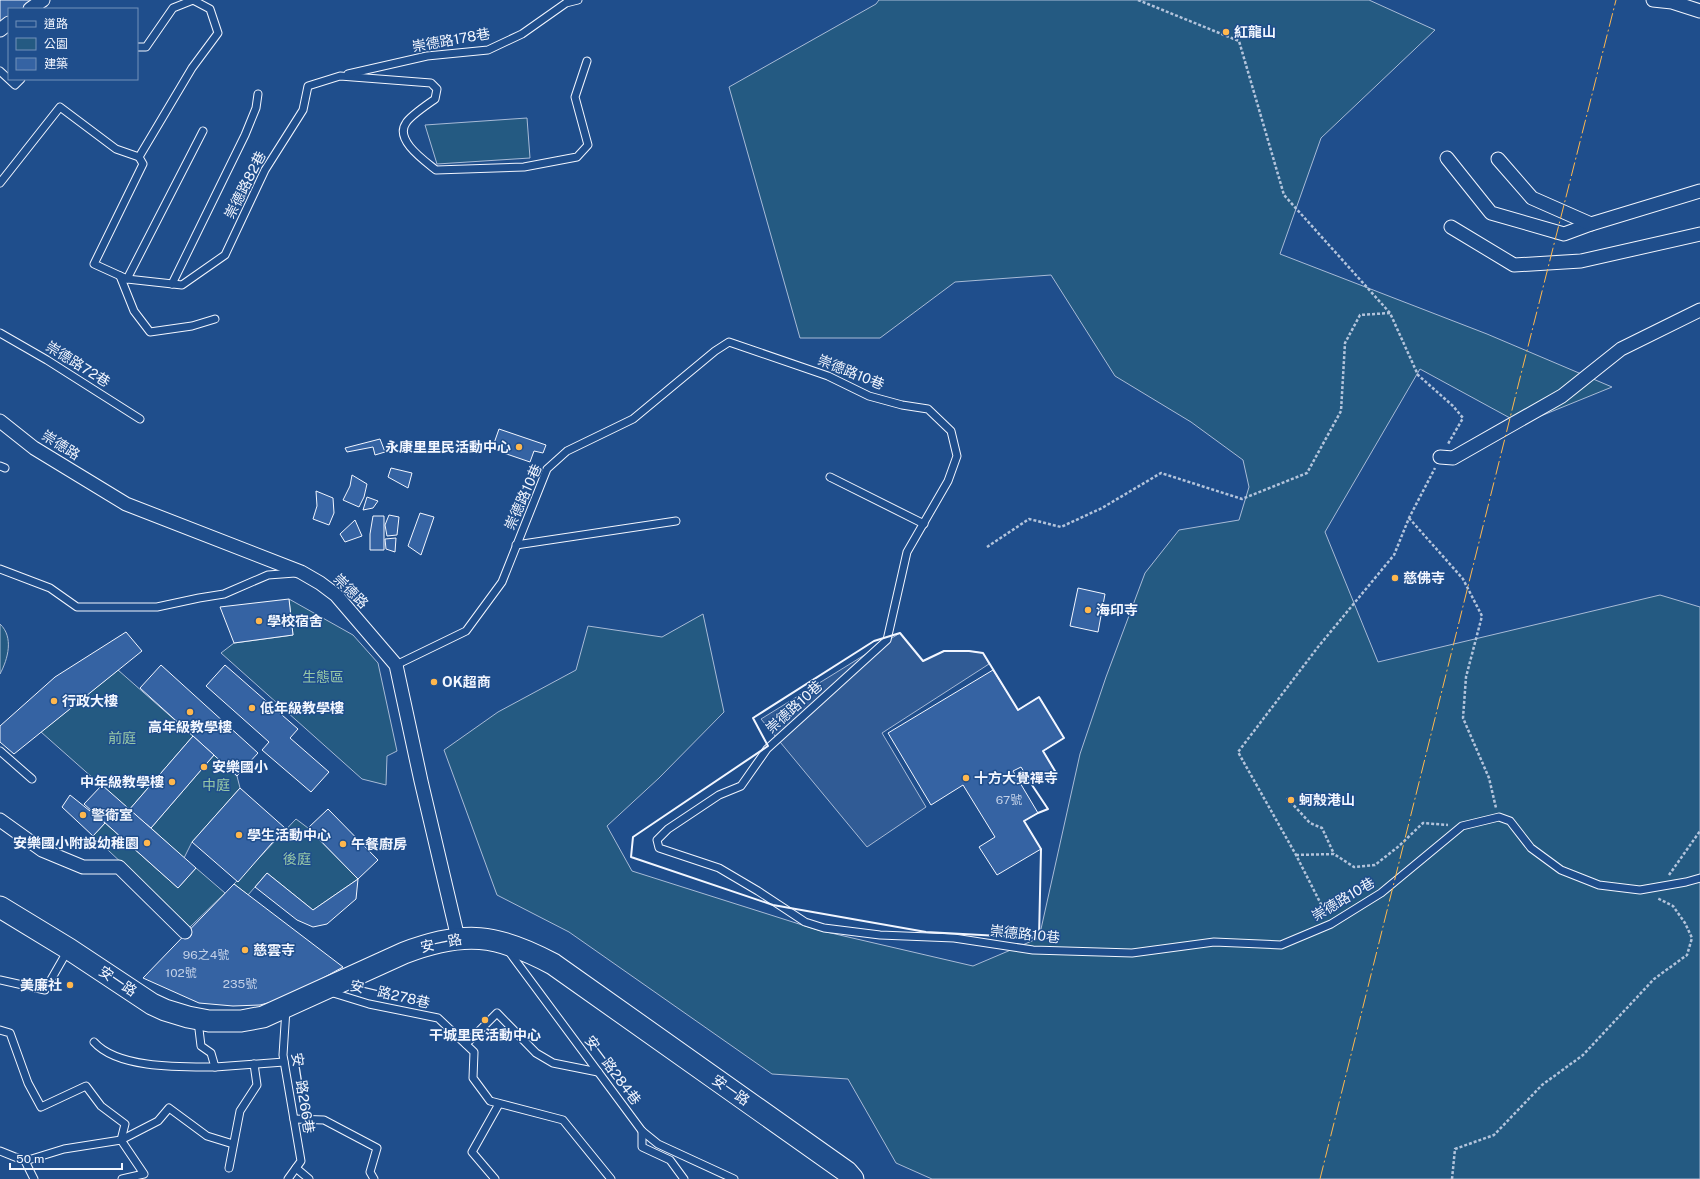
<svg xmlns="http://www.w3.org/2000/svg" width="1700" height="1179" font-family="'Public Sans','Noto Sans TC',sans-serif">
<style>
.green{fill:#245a82;stroke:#a8bbd7}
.parking{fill:#305b95;stroke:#a8bbd7}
.building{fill:#3563a3;stroke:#f2f6ff}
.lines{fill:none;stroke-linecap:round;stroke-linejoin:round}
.service-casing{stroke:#f2f6ff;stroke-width:9}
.minor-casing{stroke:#f2f6ff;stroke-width:15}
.primary-casing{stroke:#f2f6ff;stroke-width:23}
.path{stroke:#b3c4dc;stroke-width:2.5;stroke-dasharray:3 2;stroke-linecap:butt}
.service{stroke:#1f4e8c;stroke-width:7}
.minor{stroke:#1f4e8c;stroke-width:13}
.primary{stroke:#1f4e8c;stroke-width:21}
.wall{stroke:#f2f6ff;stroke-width:2}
.power{stroke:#ffb74d;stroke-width:1;stroke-dasharray:14 3 2 3;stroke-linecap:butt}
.poi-dot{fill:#ffb74d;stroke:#1f4e8c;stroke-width:1.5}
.labels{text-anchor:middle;stroke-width:3;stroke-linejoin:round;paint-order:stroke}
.number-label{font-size:12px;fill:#c3d1e8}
.poi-label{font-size:14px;font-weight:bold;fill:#f2f6ff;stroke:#1f4e8c;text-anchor:start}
.street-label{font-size:14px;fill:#f2f6ff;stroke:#1f4e8c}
.park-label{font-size:14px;fill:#97c8a6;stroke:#1f4e8c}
</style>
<rect width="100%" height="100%" fill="#1f4e8c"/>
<!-- green -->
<g class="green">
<polygon points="879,0 1369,0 1435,30 1321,138 1280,254 1487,334 1612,387 1521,424 1420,369 1325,532 1378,662 1660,595 1700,607 1700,1179 932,1179 896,1163 848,1079 772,1074 569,932 497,895 444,750 498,712 576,670 588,626 662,637 703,614 724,712 659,778 607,826 632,871 818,930 973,966 1039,938 1080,754 1106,677 1145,573 1179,530 1239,520 1249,487 1243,460 1191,422 1115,376 1051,275 955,282 880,338 800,338 729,87 876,4"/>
<polygon points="527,118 530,158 437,164 425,125"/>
<polygon points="289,599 353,635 378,663 397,751 387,756 386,785 362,779 221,653 234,643 293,635"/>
<path d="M0 624C14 637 8 659 0 674Z"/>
<polygon points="118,670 193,736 129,810 41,732"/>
<polygon points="214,755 237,776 240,788 192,842 184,858 151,828"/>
<polygon points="296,819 308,828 358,879 313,910 267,873 248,895 234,884"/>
<polygon points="105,823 178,888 196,868 225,893 190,927 93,836"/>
</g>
<!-- parking -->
<polygon class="parking" points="900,633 923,661 944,651 969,651 983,653 989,664 882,733 926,807 867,847 761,719"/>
<!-- building -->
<g class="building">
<polygon points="0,0 43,0 30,9 9,9 9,23 0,30"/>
<polygon points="499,429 546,445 543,453 534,451 530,462 492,449"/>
<polygon points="380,439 385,452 375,455 373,447 347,452 345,448"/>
<polygon points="391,468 412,473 408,488 388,477"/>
<polygon points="352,475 367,484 364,497 359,507 343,500 350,486"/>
<polygon points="316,491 333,498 334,513 329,525 313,519 317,506"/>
<polygon points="367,497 378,501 373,508 363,510"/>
<polygon points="420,513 434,517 421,555 408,546"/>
<polygon points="389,515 399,517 397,535 387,536 385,525"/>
<polygon points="373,516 384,516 384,550 370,550 370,534"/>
<polygon points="355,520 362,536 345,542 340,534"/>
<polygon points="396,538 395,552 386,549 385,539"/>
<polygon points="1078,588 1105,594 1098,632 1070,626"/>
<polygon points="289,599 293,635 234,643 220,607"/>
<polygon points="126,632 142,651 14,754 0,742 0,726 55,677"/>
<polygon points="161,665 258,753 237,776 140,688"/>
<polygon points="225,665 298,729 290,738 329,772 311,792 262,750 269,742 206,686"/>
<polygon points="993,670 1018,710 1039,697 1064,738 1043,751 1055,771 1032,785 1021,767 1013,771 1038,813 1024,821 1041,849 997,875 979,847 995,837 963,785 931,805 888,733"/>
<polygon points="193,736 214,755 151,828 129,810"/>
<polygon points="102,785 196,868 178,888 84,804"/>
<polygon points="240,788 285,828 238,882 192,842"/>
<polygon points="70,795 105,823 93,836 62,807"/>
<polygon points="328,809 378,860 358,879 308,828"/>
<polygon points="267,873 313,910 358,879 356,899 327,924 313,927 297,920 255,887"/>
<polygon points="234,884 343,967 287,998 260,1005 233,1006 199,1003 143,978"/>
</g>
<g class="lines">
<!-- service casing -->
<g class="service-casing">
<g id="service">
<path d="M137 47H146L173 8 193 0 210 9 218 33 192 68 139 157 143 164 94 264 127 279 182 285 225 255 265 170 303 110 308 86 340 76 431 83 437 89 435 99C428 104 410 116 406 123 394 140 425 161 436 170L524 167 577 157 588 145 575 97 587 61"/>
<polyline points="0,71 15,85 21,79"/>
<polyline points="348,74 427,56 488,50 522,34 566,3 578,0"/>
<polyline points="0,183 60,107 116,149 139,157"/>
<polyline points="120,276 134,311 150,332 192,326 215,319"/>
<polyline points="127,279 203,131"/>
<polyline points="172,284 245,135 256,108 258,94"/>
<polyline points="0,333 47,360 140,419"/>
<polyline points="0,466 5,468"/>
<polyline points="830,477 924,524"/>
<polyline points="516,545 676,521"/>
<polyline points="0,569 50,588 77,607 157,607 199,598 224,594 268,575 295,573"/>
<polyline points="396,665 466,631 502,582 547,469 567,451 633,419 715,351 729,342 828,376 869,396 902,405 928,409 951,431 957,456 948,481 907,552 887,640 767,749 741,786 719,795 668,829 657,840 659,848 719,868 758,891 805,922 824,928 880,935 954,938 1033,950 1132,953 1214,942 1281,945 1331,924 1381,893 1462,826 1499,817 1510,821 1531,848 1561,870 1599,885 1640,890 1686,882 1700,878"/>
<polyline points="0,751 32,779"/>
<polyline points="507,949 642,1131 658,1144 734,1179"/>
<polyline points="0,980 45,990 68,950"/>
<polyline points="330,992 369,1004 438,1018 474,1052 473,1078 490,1101 563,1120 611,1179"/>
<polyline points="286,1009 283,1055 301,1161 288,1179"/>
<polyline points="198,1021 201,1046 211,1053 215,1067 284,1062"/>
<polyline points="0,1030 10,1033 28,1083 41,1107 86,1086 101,1106 125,1124 121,1140 144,1174 122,1179"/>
<path d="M94 1042C118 1069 182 1067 215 1067"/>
<polyline points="466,1044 497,1013 536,1053 553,1063 598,1072"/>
<polyline points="294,1119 324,1120 377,1148 370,1172 374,1179"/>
<polyline points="642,1131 642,1147 670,1160 684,1179"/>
<polyline points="0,1151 25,1161 34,1179"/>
<polyline points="25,1161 64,1149 121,1140 158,1121 169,1108 207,1136 233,1144"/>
<polyline points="229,1168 240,1111 257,1085 254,1064"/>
<polyline points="296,1168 309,1179"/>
<polyline points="495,1179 472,1152 499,1104"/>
</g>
</g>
<!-- minor casing -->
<g class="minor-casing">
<g id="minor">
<polyline points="1653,0 1672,2 1700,11"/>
<polyline points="30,9 43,0"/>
<polyline points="0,30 9,23"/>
<polyline points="1447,158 1491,213 1564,234 1591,224 1700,191"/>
<polyline points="1498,159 1532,198 1591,224"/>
<polyline points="1451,227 1514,265 1581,261 1700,234"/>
<polyline points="0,421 34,448 126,504 301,572 320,583 336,595 396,665 421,781 458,938"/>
<polyline points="1440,457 1453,458 1562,396 1621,349 1700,310"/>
<polyline points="0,820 42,850 83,867 119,867 185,932"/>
</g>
</g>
<!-- primary casing -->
<g class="primary-casing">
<path id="primary" d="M0 907 69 949 152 1004 165 1010 188 1017 209 1021H241L263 1017 404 953C464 930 497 934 553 964L847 1172 853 1179"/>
</g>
<!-- path -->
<g class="path">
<polyline points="1138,0 1239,41 1284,195 1390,313 1418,375 1453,406 1463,418 1448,444"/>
<polyline points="1409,518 1463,579 1482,616 1466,677 1463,718 1489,778 1496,808"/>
<polyline points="987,547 1029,519 1061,527 1102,508 1161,473 1242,499 1307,473 1341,411 1345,343 1360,315 1390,313"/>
<polyline points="1287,798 1310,823 1322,828 1334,854"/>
<polyline points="1296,855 1334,854 1354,867 1375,865 1399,846 1423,823 1448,825"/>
<polyline points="1669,875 1700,831"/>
<polyline points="1326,914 1296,855 1238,752 1318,647 1394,555 1409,518 1435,468"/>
<polyline points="1452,1179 1455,1149 1494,1135 1542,1085 1583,1055 1654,979 1687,955 1692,938 1685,923 1673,906 1657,898"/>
</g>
<!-- service -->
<use href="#service" class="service"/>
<!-- minor -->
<use href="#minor" class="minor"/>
<!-- primary -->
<use href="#primary" class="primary"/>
<!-- wall -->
<polygon class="wall" points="900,633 923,661 944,651 969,651 983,653 1018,710 1039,697 1064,738 1043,751 1055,771 1032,785 1048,809 1038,813 1024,821 1041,849 1039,938 926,932 773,905 631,857 633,837 768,746 753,718 874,641"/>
<!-- power -->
<polyline class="power" points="1320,1179 1519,382 1616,0"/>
</g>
<!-- markers -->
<g class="poi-dot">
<circle cx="1226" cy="32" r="4"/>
<circle cx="519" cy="447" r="4"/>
<circle cx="1395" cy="578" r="4"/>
<circle cx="1088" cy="610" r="4"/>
<circle cx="259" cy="621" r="4"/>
<circle cx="434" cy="682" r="4"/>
<circle cx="54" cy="701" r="4"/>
<circle cx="252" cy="708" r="4"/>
<circle cx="190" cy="712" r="4"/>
<circle cx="204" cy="767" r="4"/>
<circle cx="966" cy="778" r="4"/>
<circle cx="172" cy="782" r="4"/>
<circle cx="1291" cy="800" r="4"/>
<circle cx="83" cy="815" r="4"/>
<circle cx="239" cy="835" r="4"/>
<circle cx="147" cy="843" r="4"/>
<circle cx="343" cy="844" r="4"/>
<circle cx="245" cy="950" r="4"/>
<circle cx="70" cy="985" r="4"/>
<circle cx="485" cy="1020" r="4"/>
</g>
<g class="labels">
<!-- number labels -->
<g class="number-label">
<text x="1009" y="804">67號</text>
<text x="206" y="959">96之4號</text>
<text x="181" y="977">102號</text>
<text x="240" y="988">235號</text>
</g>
<!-- poi labels -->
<g class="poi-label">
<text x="1234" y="37">紅龍山</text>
<text x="511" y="452" text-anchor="end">永康里里民活動中心</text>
<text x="1403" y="583">慈佛寺</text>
<text x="1096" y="615">海印寺</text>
<text x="267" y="626">學校宿舍</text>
<text x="442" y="687">OK超商</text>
<text x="62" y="706">行政大樓</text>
<text x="260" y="713">低年級教學樓</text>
<text x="190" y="732" text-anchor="middle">高年級教學樓</text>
<text x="212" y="772">安樂國小</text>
<text x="974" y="783">十方大覺禪寺</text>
<text x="164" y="787" text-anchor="end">中年級教學樓</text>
<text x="1299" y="805">蚵殼港山</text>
<text x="91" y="820">警衛室</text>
<text x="247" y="840">學生活動中心</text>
<text x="139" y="848" text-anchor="end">安樂國小附設幼稚園</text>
<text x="351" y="849">午餐廚房</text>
<text x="253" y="955">慈雲寺</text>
<text x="62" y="990" text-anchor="end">美廉社</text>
<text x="485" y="1040" text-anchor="middle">干城里民活動中心</text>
</g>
<!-- street labels -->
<g class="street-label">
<text transform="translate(451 40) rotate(-10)" y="5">崇德路178巷</text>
<text transform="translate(245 185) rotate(-63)" y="5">崇德路82巷</text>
<text transform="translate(78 364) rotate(32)" y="5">崇德路72巷</text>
<text transform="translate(851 372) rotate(22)" y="5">崇德路10巷</text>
<text transform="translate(61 445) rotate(32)" y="5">崇德路</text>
<text transform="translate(523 497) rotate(-66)" y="5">崇德路10巷</text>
<text transform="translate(351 591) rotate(45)" y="5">崇德路</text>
<text transform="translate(794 707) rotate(-42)" y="5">崇德路10巷</text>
<text transform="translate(1343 899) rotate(-31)" y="5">崇德路10巷</text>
<text transform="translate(1025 934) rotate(6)" y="5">崇德路10巷</text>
<text transform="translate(441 943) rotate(-12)" y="5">安一路</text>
<text transform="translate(118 981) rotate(34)" y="5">安一路</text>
<text transform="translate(390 994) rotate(13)" y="5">安一路278巷</text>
<text transform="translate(613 1070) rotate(53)" y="5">安一路284巷</text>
<text transform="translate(731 1090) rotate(35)" y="5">安一路</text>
<text transform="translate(303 1093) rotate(81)" y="5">安一路266巷</text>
</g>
<!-- park labels -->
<g class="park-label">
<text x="323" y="682">生態區</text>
<text x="122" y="743">前庭</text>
<text x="216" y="790">中庭</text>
<text x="297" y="864">後庭</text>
</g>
</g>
<!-- legend -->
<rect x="8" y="8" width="130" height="72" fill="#1f4e8c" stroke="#7391ba"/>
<rect x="16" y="21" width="20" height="6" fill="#1f4e8c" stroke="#7391ba"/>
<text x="44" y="28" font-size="12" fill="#f2f6ff">道路</text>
<rect x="16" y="38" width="20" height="12" fill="#245a82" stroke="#7391ba"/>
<text x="44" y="48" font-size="12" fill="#f2f6ff">公園</text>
<rect x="16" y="58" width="20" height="12" fill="#3563a3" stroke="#7391ba"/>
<text x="44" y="68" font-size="12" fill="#f2f6ff">建築</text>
<!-- scale -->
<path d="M10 1163v6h112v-6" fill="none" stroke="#f2f6ff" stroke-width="2"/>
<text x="16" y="1163" font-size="12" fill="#f2f6ff" stroke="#1f4e8c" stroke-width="3" paint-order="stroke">50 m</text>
</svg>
